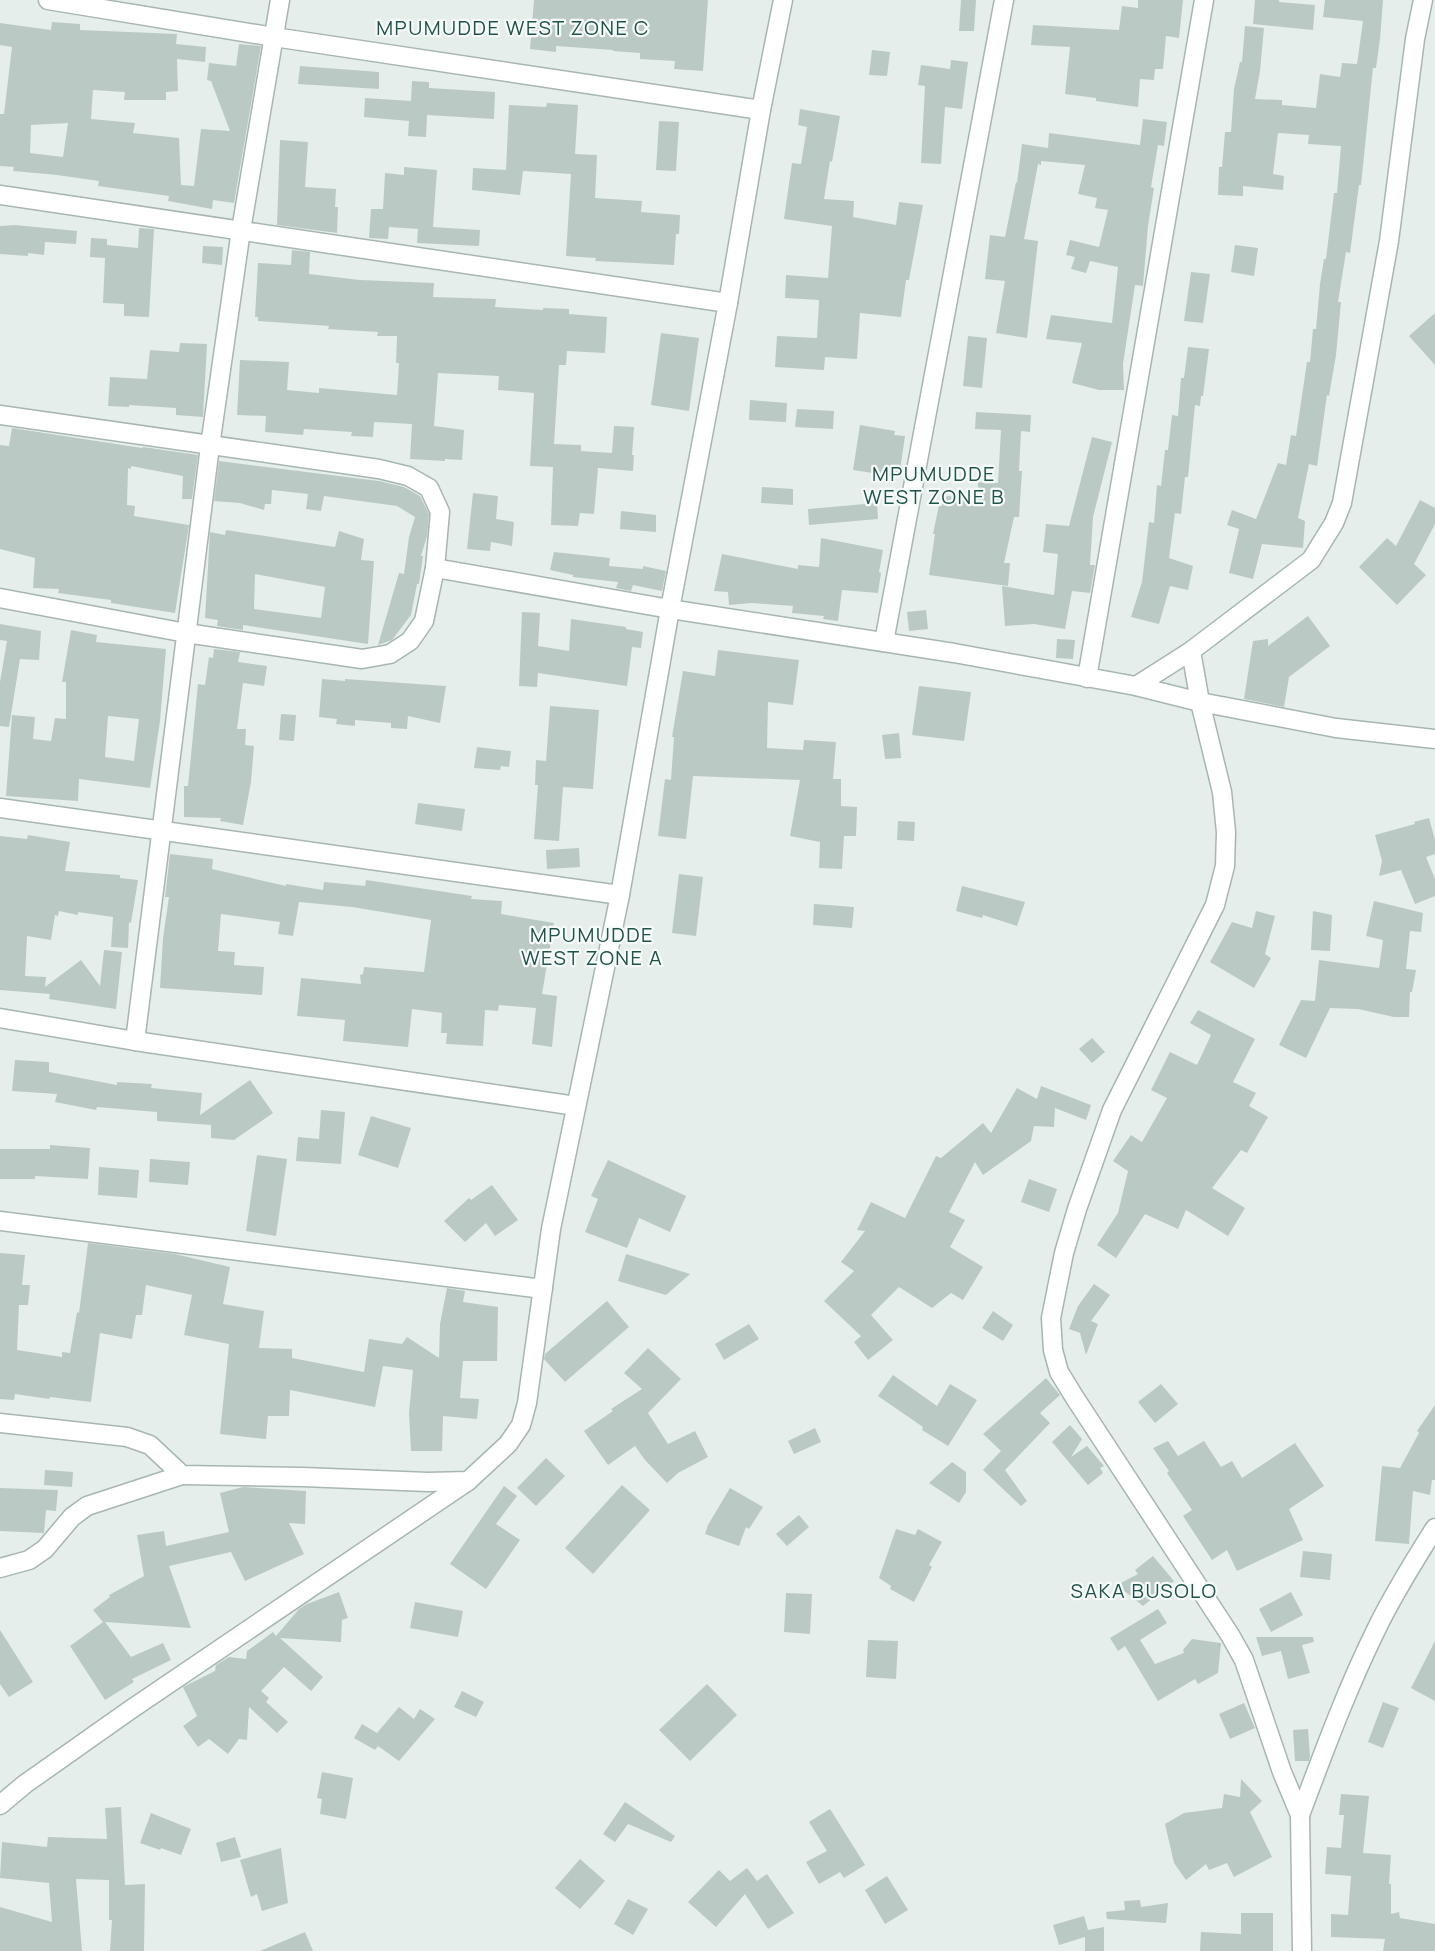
<svg xmlns="http://www.w3.org/2000/svg" width="1435" height="1951" font-family="Manrope,sans-serif">
<style>
.building{fill:#bbc9c4;fill-rule:evenodd}
.lines{fill:none;stroke-linecap:round;stroke-linejoin:round}
.street-casing{stroke:#a7b6b3;stroke-width:21}
.street{stroke:#fff;stroke-width:18}
.labels{text-anchor:middle;stroke-width:4.5;stroke-linejoin:round;paint-order:stroke}
.quarter-label{font-size:20px;letter-spacing:1.5px;fill:#20534b;stroke:#f6faf9}
</style>
<rect width="100%" height="100%" fill="#e5eeeb"/>
<!-- building -->
<g class="building">
<polygon points="534,0 708,0 703,71 674,69 675,61 640,59 640,53 613,51 613,50 556,46 556,52 530,49"/>
<polygon points="961,0 976,0 974,31 959,31"/>
<polygon points="1138,0 1183,0 1179,38 1166,36 1163,69 1155,69 1154,80 1140,79 1138,107 1096,101 1096,98 1065,94 1070,47 1031,45 1033,25 1119,30 1122,6 1138,8"/>
<polygon points="1255,0 1279,0 1279,2 1315,5 1313,30 1253,24"/>
<polygon points="1325,0 1383,0 1380,39 1376,68 1373,68 1361,185 1359,185 1350,253 1346,252 1338,302 1341,302 1336,355 1329,396 1327,395 1317,466 1309,464 1298,518 1305,521 1303,548 1262,544 1253,579 1229,573 1239,529 1227,525 1232,510 1256,519 1278,463 1286,465 1291,435 1296,436 1307,362 1310,362 1313,329 1316,329 1320,284 1324,259 1326,259 1334,193 1337,193 1341,146 1308,144 1309,135 1278,133 1273,174 1284,176 1283,190 1243,186 1243,196 1218,195 1219,167 1222,167 1225,132 1231,132 1234,89 1240,62 1242,62 1245,26 1264,28 1260,71 1255,99 1282,100 1282,105 1316,108 1320,74 1340,77 1342,63 1357,64 1363,21 1323,17"/>
<path d="M52 22 80 24V30L177 34 176 44 206 47 205 62 177 59 178 91 166 92V100H124L125 92 93 90 91 119 135 123 133 133 179 138 181 185 194 186 201 129 230 131 211 81 207 80 209 63 236 66 239 44 261 46 234 203 213 200 212 209 168 201 169 196 98 186 99 181 57 175 13 171 14 167 0 166V114H4L12 47 0 45V23L51 30ZM68 123 63 157 30 153 31 125Z"/>
<polygon points="872,50 890,52 887,76 869,75"/>
<polygon points="951,60 968,62 962,109 945,107 941,164 921,163 925,86 918,85 921,65 950,69"/>
<polygon points="300,66 379,72 379,89 298,84"/>
<polygon points="412,81 429,82 429,88 495,92 494,119 427,115 426,137 408,136 409,121 364,117 365,98 411,101"/>
<polygon points="547,103 578,105 575,154 597,155 595,198 642,201 641,212 680,215 679,234 676,234 674,265 595,261 596,258 566,256 571,174 523,171 520,195 472,190 473,168 506,170 509,105 546,107"/>
<polygon points="800,109 840,116 832,162 830,161 824,199 854,201 853,217 896,225 899,202 923,205 909,280 906,280 901,317 860,313 857,359 825,357 824,370 775,367 777,336 817,338 819,300 785,298 786,275 828,278 832,226 784,219 792,163 801,164 807,127 798,125"/>
<polygon points="1143,119 1167,122 1164,146 1158,145 1151,187 1154,188 1148,226 1143,286 1135,285 1123,364 1124,390 1099,390 1072,383 1082,343 1046,339 1051,315 1112,323 1118,267 1090,261 1086,273 1071,269 1075,257 1066,255 1070,240 1099,247 1108,210 1095,208 1097,198 1078,194 1085,165 1041,161 1041,165 1038,164 1024,239 1038,241 1027,338 996,333 1005,281 985,279 990,235 1005,237 1016,182 1017,183 1022,144 1048,148 1049,133 1140,145"/>
<polygon points="659,121 679,122 676,171 656,170"/>
<polygon points="280,140 308,142 305,187 336,189 335,207 338,207 337,233 277,225"/>
<polygon points="404,167 437,170 433,227 480,230 479,246 417,243 418,229 389,227 388,239 369,238 371,209 383,209 385,173 404,175"/>
<polygon points="15,225 77,231 76,244 45,242 44,255 28,253 28,256 0,254 0,226"/>
<polygon points="139,228 154,229 149,317 124,316 124,304 103,303 105,258 90,257 91,238 107,239 107,245 138,248"/>
<polygon points="1235,245 1258,248 1254,276 1231,272"/>
<polygon points="203,246 223,247 222,265 202,263"/>
<polygon points="292,250 310,252 309,274 360,280 434,283 433,297 496,299 495,307 543,310 543,308 569,309 569,314 607,317 605,353 567,351 566,365 559,365 554,444 581,445 581,451 612,453 614,426 634,427 632,455 634,455 633,471 598,468 594,514 580,513 578,526 551,525 553,467 530,466 534,393 498,390 499,376 438,373 434,426 464,430 462,460 445,459 445,461 410,459 412,424 374,422 373,437 351,436 352,432 304,429 303,435 265,432 266,416 237,415 240,360 289,362 287,390 319,393 319,388 397,395 399,363 396,363 397,336 377,336 378,332 328,329 329,326 258,321 258,317 255,317 258,263 291,265"/>
<polygon points="1191,272 1210,274 1203,323 1184,321"/>
<polygon points="1435,313 1435,365 1409,336"/>
<polygon points="661,333 699,338 689,411 651,405"/>
<polygon points="968,336 987,338 982,388 963,386"/>
<polygon points="180,343 207,344 203,417 176,415 176,408 129,405 129,407 108,406 110,377 147,379 150,350 179,352"/>
<polygon points="1188,347 1209,349 1203,396 1201,396 1200,406 1195,405 1188,477 1185,477 1181,514 1175,513 1169,558 1193,566 1188,590 1170,586 1159,624 1131,617 1142,582 1149,522 1154,523 1157,485 1161,486 1165,450 1168,450 1172,415 1178,416 1181,378 1184,378"/>
<polygon points="750,400 787,403 786,422 749,420"/>
<polygon points="797,409 834,411 833,429 795,427"/>
<polygon points="976,412 1031,415 1030,432 1021,431 1019,471 1022,471 1019,517 1014,517 1004,563 1010,563 1008,586 929,575 935,534 933,534 939,505 942,506 942,497 978,493 978,482 998,483 1001,430 975,429"/>
<polygon points="860,425 895,431 894,435 905,436 899,477 853,470"/>
<polygon points="12,428 142,448 143,447 198,455 192,499 182,499 183,476 131,466 131,469 128,468 127,505 135,506 134,516 189,525 175,613 111,603 111,600 58,593 59,589 33,588 35,558 0,549 0,445 9,446"/>
<polygon points="1092,437 1112,442 1093,517 1090,565 1095,565 1090,593 1072,591 1065,629 1034,624 1005,626 1002,586 1054,595 1058,554 1043,552 1046,524 1069,526"/>
<polygon points="219,461 379,481 404,487 420,496 429,514 427,536 421,556 423,556 419,584 417,584 411,615 392,640 378,645 399,573 404,574 409,537 415,517 397,506 324,496 321,511 306,509 308,494 272,490 271,504 265,504 264,510 240,503 214,501"/>
<polygon points="762,487 793,489 793,505 761,503"/>
<polygon points="473,493 498,496 496,519 514,522 512,546 491,542 490,551 467,549"/>
<polygon points="1420,500 1435,508 1435,524 1414,564 1426,575 1397,605 1359,567 1387,538 1396,546"/>
<polygon points="877,503 878,519 809,525 808,509"/>
<polygon points="621,511 656,515 656,532 620,529"/>
<path d="M226 530 335 547 339 531 364 539 361 560 374 561 368 644 243 625V630L217 626 218 620 205 618 210 532 225 535ZM255 574 325 587 321 618 254 609Z"/>
<polygon points="821,538 883,550 879,572 881,573 878,593 842,590 838,621 823,619 824,616 792,613 793,606 752,603 729,605 728,592 714,591 722,554 798,569 798,565 819,567"/>
<polygon points="554,552 610,558 609,566 643,569 643,566 666,571 662,591 633,585 631,591 616,588 618,582 573,577 573,575 550,570"/>
<polygon points="926,610 928,629 909,631 907,612"/>
<polygon points="522,612 540,613 538,646 569,651 571,619 626,627 626,629 643,632 641,648 632,647 627,686 538,673 537,687 519,686"/>
<polygon points="1308,616 1330,646 1289,677 1284,707 1244,699 1253,641 1268,639 1268,646"/>
<polygon points="0,624 41,631 39,660 20,659 9,727 0,726 0,682 7,641 0,640"/>
<path d="M71 630 97 635 96 642 166 649 160 721 150 788 79 779 78 801 6 796 12 715 35 717 33 739 51 741 55 718 66 719V682H62ZM108 716 139 719 134 761 105 757Z"/>
<polygon points="1057,639 1075,640 1073,659 1056,658"/>
<polygon points="214,649 240,652 238,662 267,666 264,686 243,683 237,729 246,729 245,745 254,746 251,782 243,825 220,821 221,818 184,817 184,786 188,786 198,684 205,685 209,657 213,658"/>
<polygon points="718,650 799,660 793,705 768,702 767,748 803,750 804,740 836,742 833,779 841,779 841,806 857,807 856,836 844,836 842,869 819,868 820,842 790,836 800,780 693,776 686,839 658,836 665,779 671,780 674,737 672,737 683,671 715,676"/>
<polygon points="322,679 345,681 345,679 446,686 440,723 408,716 407,729 391,728 391,723 355,720 355,726 336,724 337,719 319,717"/>
<polygon points="919,686 971,692 964,741 912,735"/>
<polygon points="550,706 599,710 593,789 563,787 559,841 534,839 538,785 535,785 536,760 546,761"/>
<polygon points="281,714 296,715 294,741 279,740"/>
<polygon points="899,733 901,758 885,759 882,735"/>
<polygon points="477,747 511,751 509,767 501,766 500,770 474,768"/>
<polygon points="418,803 465,809 462,831 415,824"/>
<polygon points="1429,818 1435,840 1435,854 1426,857 1435,879 1435,896 1415,904 1401,870 1379,876 1382,861 1375,835 1415,824 1414,822"/>
<polygon points="898,821 915,822 914,841 897,840"/>
<polygon points="28,835 70,842 65,871 120,875 120,878 138,880 131,923 129,922 128,948 111,947 113,917 78,912 78,915 59,911 58,916 55,915 51,940 27,936 25,976 46,977 45,987 81,960 100,986 104,950 122,952 116,1009 49,999 50,994 0,990 0,836 27,839"/>
<polygon points="579,848 580,867 547,869 546,850"/>
<polygon points="170,854 213,859 212,869 286,886 286,884 323,890 324,882 365,886 366,880 472,896 471,899 502,901 501,914 554,923 542,994 557,996 552,1047 532,1044 536,1008 499,1005 498,1011 485,1010 483,1046 446,1044 447,1033 441,1033 442,1013 412,1009 408,1047 343,1041 345,1020 297,1016 301,978 361,984 360,975 363,974 364,967 424,972 431,920 352,907 299,902 293,936 278,934 280,922 221,914 218,951 235,952 234,965 264,967 262,995 160,988 163,938 169,897 165,897"/>
<polygon points="679,874 703,877 696,936 672,933"/>
<polygon points="962,886 1025,902 1017,926 983,915 982,918 956,911"/>
<polygon points="1374,901 1423,913 1421,932 1410,931 1406,969 1416,970 1412,992 1410,992 1409,1017 1394,1017 1358,1009 1330,1008 1306,1058 1279,1045 1301,1000 1315,1001 1319,960 1379,968 1383,940 1366,936"/>
<polygon points="814,904 854,907 852,928 813,925"/>
<polygon points="1256,911 1275,916 1265,954 1271,958 1254,988 1210,962 1232,922 1252,928"/>
<polygon points="1313,911 1332,915 1330,951 1311,950"/>
<polygon points="1198,1010 1255,1039 1233,1082 1256,1093 1249,1106 1268,1117 1247,1153 1241,1150 1212,1188 1245,1208 1228,1236 1186,1210 1178,1229 1145,1214 1116,1258 1097,1245 1118,1213 1128,1171 1113,1161 1131,1135 1142,1142 1167,1098 1151,1090 1170,1052 1197,1065 1211,1035 1190,1023"/>
<polygon points="1092,1038 1105,1052 1092,1063 1079,1049"/>
<polygon points="15,1060 49,1062 49,1072 117,1085 117,1082 152,1084 151,1088 202,1093 200,1115 250,1080 273,1113 234,1140 211,1138 211,1125 157,1121 157,1112 97,1107 96,1110 55,1102 57,1094 12,1091"/>
<polygon points="1041,1086 1091,1105 1086,1120 1055,1108 1054,1127 1034,1126 1031,1141 983,1175 975,1162 949,1212 965,1220 950,1247 983,1267 963,1300 951,1293 932,1308 899,1287 871,1315 893,1340 868,1360 854,1342 861,1336 824,1301 854,1271 841,1262 865,1231 857,1230 871,1202 905,1218 936,1156 941,1158 983,1123 991,1133 1017,1088 1037,1099"/>
<polygon points="321,1110 345,1112 341,1164 296,1161 298,1137 319,1139"/>
<polygon points="371,1116 411,1128 398,1168 358,1155"/>
<polygon points="50,1145 90,1148 88,1179 35,1176 35,1179 0,1179 0,1149 50,1149"/>
<polygon points="257,1155 287,1159 276,1236 246,1231"/>
<polygon points="150,1159 190,1162 188,1185 149,1182"/>
<polygon points="608,1160 686,1196 670,1232 639,1218 627,1248 585,1232 598,1199 591,1196"/>
<polygon points="99,1167 139,1170 137,1198 98,1195"/>
<polygon points="1029,1179 1057,1189 1049,1212 1021,1202"/>
<polygon points="492,1185 518,1220 495,1236 486,1223 465,1242 444,1221 469,1198 471,1200"/>
<polygon points="88,1243 175,1254 230,1267 223,1304 264,1311 259,1348 292,1349 292,1358 364,1372 369,1339 402,1344 407,1337 439,1358 440,1324 447,1288 465,1291 463,1302 498,1307 497,1361 463,1361 460,1398 479,1399 477,1419 443,1416 442,1451 411,1451 409,1413 413,1370 383,1366 375,1407 290,1390 289,1416 268,1416 266,1439 220,1434 229,1344 184,1335 192,1295 146,1285 142,1315 136,1315 132,1339 100,1333 91,1402 50,1397 49,1399 15,1394 14,1400 0,1399 0,1253 25,1255 22,1285 30,1285 28,1305 19,1305 17,1350 62,1357 62,1352 70,1353 77,1312 79,1313"/>
<polygon points="626,1254 690,1274 666,1295 618,1281"/>
<polygon points="1094,1284 1110,1295 1091,1321 1098,1324 1086,1355 1080,1333 1069,1329 1078,1306"/>
<polygon points="607,1301 629,1327 565,1382 544,1359 545,1354"/>
<polygon points="993,1311 1013,1325 1003,1341 982,1328"/>
<polygon points="749,1324 759,1339 724,1360 715,1344"/>
<polygon points="648,1348 681,1379 648,1413 668,1444 695,1431 708,1457 678,1473 667,1483 645,1460 635,1446 608,1465 584,1431 613,1411 611,1409 642,1389 624,1373"/>
<polygon points="893,1375 937,1406 950,1384 977,1400 948,1446 922,1430 923,1427 878,1396"/>
<polygon points="1046,1378 1060,1395 1040,1413 1050,1423 1005,1470 1027,1501 1021,1506 983,1470 1001,1451 983,1434"/>
<polygon points="1161,1384 1178,1404 1155,1423 1138,1402"/>
<polygon points="1435,1405 1435,1480 1432,1480 1430,1495 1413,1491 1409,1544 1375,1541 1382,1466 1400,1468 1419,1433 1417,1431"/>
<polygon points="1070,1425 1082,1439 1071,1457 1087,1446 1104,1466 1100,1468 1103,1473 1088,1485 1052,1442"/>
<polygon points="815,1428 821,1442 794,1454 788,1441"/>
<polygon points="1168,1441 1178,1456 1204,1441 1221,1467 1232,1461 1242,1478 1295,1443 1324,1486 1289,1509 1303,1540 1237,1571 1227,1550 1212,1560 1183,1516 1192,1510 1167,1473 1169,1471 1153,1448"/>
<polygon points="546,1458 565,1476 536,1506 517,1488"/>
<polygon points="952,1462 966,1472 966,1492 959,1503 929,1483"/>
<polygon points="45,1470 73,1472 72,1487 44,1485"/>
<polygon points="622,1485 650,1510 593,1574 565,1548"/>
<polygon points="504,1486 517,1496 496,1524 520,1540 486,1589 450,1564"/>
<polygon points="243,1487 306,1491 305,1524 289,1523 304,1554 245,1581 231,1552 169,1566 191,1628 105,1622 131,1657 163,1643 171,1660 132,1679 134,1682 105,1700 70,1646 103,1622 93,1610 110,1597 109,1595 144,1576 137,1535 164,1531 166,1546 229,1532 220,1493"/>
<polygon points="0,1488 58,1490 56,1511 46,1510 44,1533 0,1531"/>
<polygon points="730,1488 763,1507 749,1529 746,1527 739,1546 705,1534 708,1525"/>
<polygon points="799,1515 809,1527 787,1546 776,1534"/>
<polygon points="896,1529 915,1535 918,1529 942,1542 929,1565 932,1567 914,1602 890,1589 891,1586 879,1578"/>
<polygon points="1303,1551 1332,1554 1330,1580 1300,1577"/>
<polygon points="1153,1556 1174,1581 1143,1606 1117,1585 1138,1574 1135,1570"/>
<polygon points="339,1592 348,1618 342,1620 341,1642 280,1638 323,1677 311,1691 284,1667 261,1691 269,1698 266,1702 288,1722 277,1733 249,1707 247,1740 239,1739 228,1754 209,1739 198,1747 183,1726 197,1716 183,1687 215,1671 216,1665 229,1657 246,1659 247,1651 273,1632 276,1636 299,1609 307,1604"/>
<polygon points="1291,1592 1303,1615 1271,1632 1259,1609"/>
<polygon points="786,1593 812,1594 810,1634 784,1632"/>
<polygon points="415,1602 463,1611 458,1637 410,1628"/>
<polygon points="1158,1609 1167,1623 1140,1640 1155,1664 1184,1653 1183,1650 1192,1639 1221,1643 1218,1673 1198,1684 1195,1679 1158,1701 1125,1646 1118,1651 1110,1638"/>
<polygon points="0,1630 33,1682 9,1697 0,1684"/>
<polygon points="1256,1637 1313,1637 1314,1642 1302,1645 1310,1673 1288,1679 1281,1651 1262,1656"/>
<polygon points="868,1640 898,1641 896,1679 866,1677"/>
<polygon points="1435,1641 1435,1701 1411,1688"/>
<polygon points="707,1684 737,1715 690,1761 659,1730"/>
<polygon points="462,1691 484,1702 476,1717 454,1707"/>
<polygon points="1383,1702 1399,1708 1383,1748 1368,1742"/>
<polygon points="1244,1703 1255,1728 1230,1739 1219,1714"/>
<polygon points="399,1707 414,1719 420,1709 435,1719 399,1761 378,1746 375,1750 354,1738 362,1724 377,1733"/>
<polygon points="1308,1729 1310,1756 1309,1761 1295,1761 1293,1730"/>
<polygon points="322,1772 353,1778 346,1819 320,1814 322,1799 317,1798"/>
<polygon points="1241,1779 1262,1801 1250,1812 1272,1857 1234,1877 1227,1863 1209,1870 1206,1864 1186,1880 1174,1863 1165,1824 1184,1813 1222,1808 1224,1794 1240,1797"/>
<polygon points="1341,1794 1369,1796 1363,1853 1391,1855 1389,1884 1391,1884 1391,1914 1399,1912 1400,1918 1435,1924 1435,1951 1383,1951 1385,1939 1331,1937 1331,1914 1348,1915 1351,1876 1325,1874 1327,1847 1341,1848 1344,1815 1339,1815"/>
<polygon points="625,1802 675,1836 671,1842 628,1824 615,1842 603,1834"/>
<polygon points="121,1807 125,1885 145,1884 144,1951 110,1951 112,1920 109,1920 109,1880 76,1879 82,1951 0,1951 0,1907 52,1922 49,1883 0,1878 2,1842 47,1847 48,1837 107,1839 105,1808"/>
<polygon points="830,1809 865,1865 844,1878 840,1872 819,1884 806,1862 827,1851 809,1822"/>
<polygon points="151,1813 191,1829 181,1855 161,1848 160,1850 140,1843"/>
<polygon points="235,1837 241,1857 221,1862 216,1843"/>
<polygon points="281,1848 288,1903 262,1911 257,1894 251,1897 240,1860"/>
<polygon points="580,1859 605,1881 580,1909 555,1888"/>
<polygon points="747,1868 757,1881 767,1874 794,1913 768,1929 745,1894 716,1927 688,1902 719,1870 730,1881"/>
<polygon points="887,1876 908,1910 885,1924 865,1890"/>
<polygon points="628,1899 648,1909 633,1935 614,1924"/>
<polygon points="1140,1900 1141,1907 1168,1903 1166,1923 1107,1919 1106,1912 1125,1910 1124,1901"/>
<polygon points="1241,1913 1273,1913 1273,1951 1200,1951 1201,1932 1241,1934"/>
<polygon points="1084,1916 1088,1930 1104,1927 1104,1951 1085,1951 1085,1937 1059,1945 1053,1925"/>
<polygon points="305,1932 313,1951 260,1951"/>
</g>
<g class="lines">
<!-- street casing -->
<g class="street-casing">
<g id="street">
<polyline points="48,0 274,37 761,110"/>
<polyline points="0,195 728,303"/>
<polyline points="0,415 379,469 408,476 429,488 440,512 435,568 424,621 410,641 390,654 362,659 186,633 0,598"/>
<polyline points="435,568 670,609 954,653 1136,686 1200,702 1336,728 1435,739"/>
<polyline points="884,642 1004,0"/>
<polyline points="1191,651 1200,702 1222,792 1226,832 1225,866 1215,905 1112,1110 1077,1209 1064,1253 1051,1318 1053,1350 1059,1372 1075,1398 1230,1635 1244,1660 1282,1772 1300,1815 1302,1951"/>
<polyline points="1087,678 1204,0"/>
<polyline points="1136,686 1191,651 1311,560 1334,523 1342,503 1389,241 1415,39 1423,0"/>
<polyline points="0,808 620,895"/>
<polyline points="0,1018 135,1041 576,1106"/>
<polyline points="135,1041 210,446 241,230 280,0"/>
<polyline points="0,1221 543,1289"/>
<polyline points="0,1423 127,1437 150,1445 182,1475 303,1477 428,1482 468,1481 508,1444 521,1425 527,1403 551,1229 620,895 670,609 728,303 761,110 783,0"/>
<polyline points="0,1568 29,1560 45,1549 72,1517 87,1506 182,1475"/>
<polyline points="0,1805 25,1784 130,1710 468,1481"/>
<path d="M1300 1815C1323 1754 1346 1691 1375 1632 1392 1596 1414 1561 1435 1528"/>
</g>
</g>
<!-- street -->
<use href="#street" class="street"/>
</g>
<g class="labels">
<!-- quarter labels -->
<g class="quarter-label">
<text x="513" y="35">MPUMUDDE WEST ZONE C</text>
<text x="934" y="481">MPUMUDDE<tspan x="934" dy="23">WEST ZONE B</tspan></text>
<text x="592" y="942">MPUMUDDE<tspan x="592" dy="23">WEST ZONE A</tspan></text>
<text x="1144" y="1598">SAKA BUSOLO</text>
</g>
</g>
</svg>
